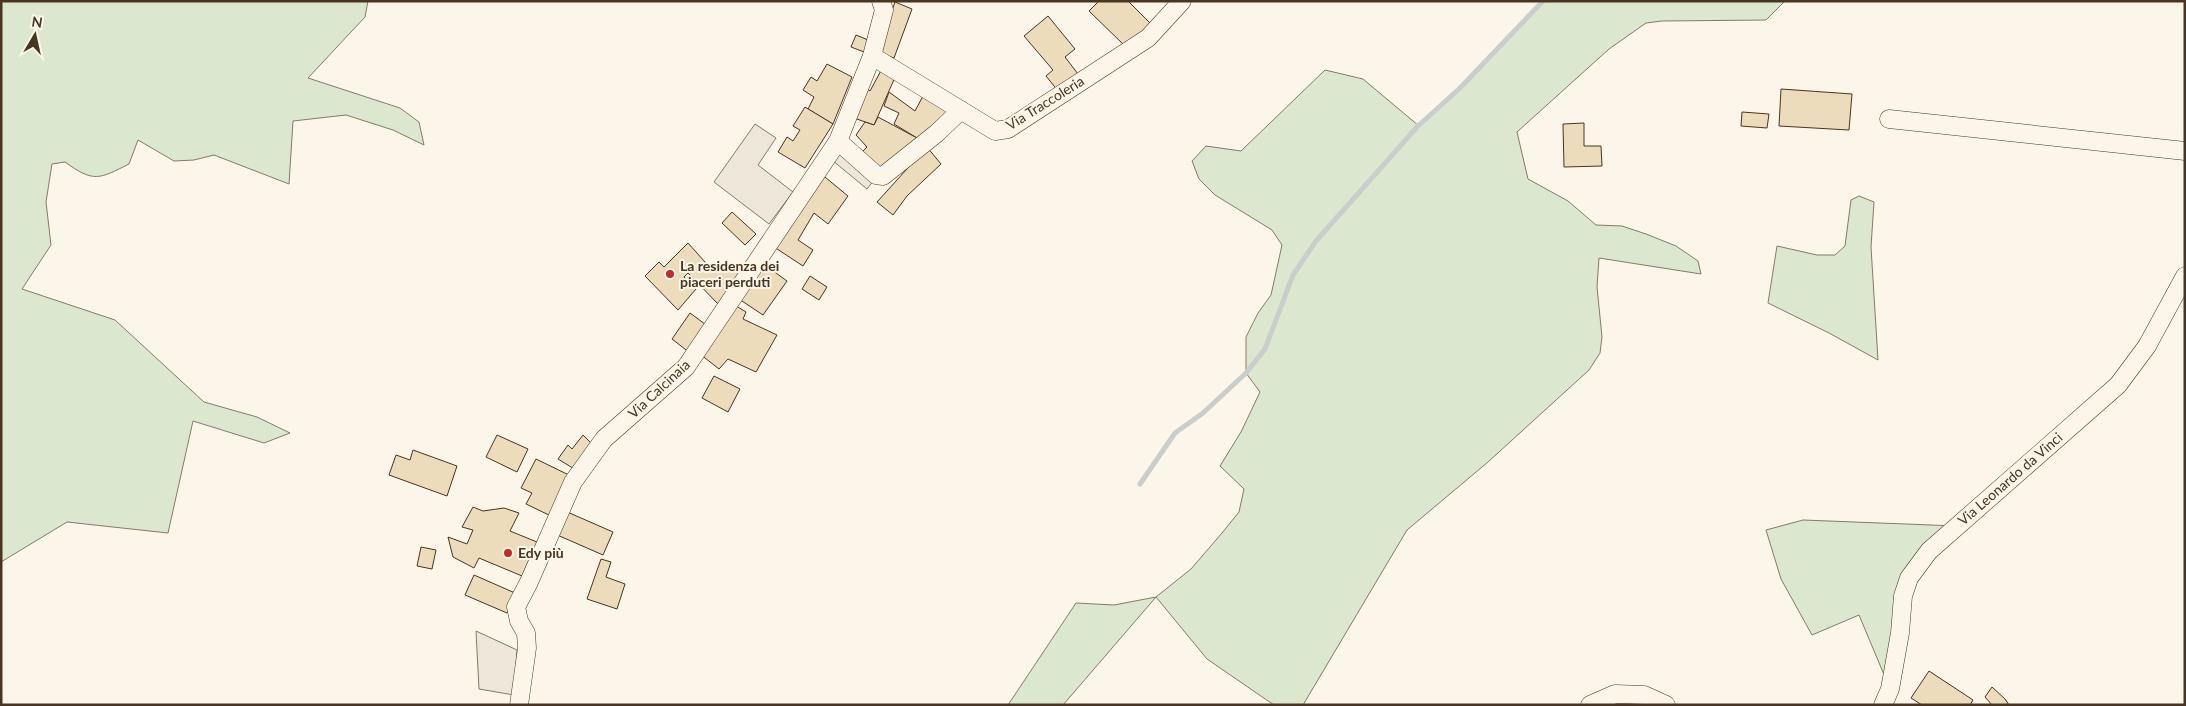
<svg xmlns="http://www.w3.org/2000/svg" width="2186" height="706" font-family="Lato,sans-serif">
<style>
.green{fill:#dce7d0;stroke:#887966}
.parking{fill:#ede7d9;stroke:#887966}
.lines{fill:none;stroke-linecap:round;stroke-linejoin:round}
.stream{stroke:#c9cecd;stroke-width:5}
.building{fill:#ecdcbc;stroke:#4a3520}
.minor-casing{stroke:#4a3520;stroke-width:19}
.minor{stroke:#fbf6e9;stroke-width:18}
.poi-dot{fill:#c62828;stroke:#fbf6e9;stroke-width:2}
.labels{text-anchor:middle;stroke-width:4;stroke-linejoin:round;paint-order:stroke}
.street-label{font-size:14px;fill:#4a3520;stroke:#fbf6e9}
.poi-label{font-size:14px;font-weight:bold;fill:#4a3520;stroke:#fbf6e9;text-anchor:start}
</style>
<rect width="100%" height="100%" fill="#fbf6e9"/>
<!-- green -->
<g class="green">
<path d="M1 1H368L365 17 308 78 400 108 419 122 424 145 393 130 346 115 293 121 289 184 214 155 194 160 174 161 138 140 129 164C99 179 94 183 65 162L52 164 46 202 51 245 22 289 115 320 204 402 257 417 290 433 264 443 193 421 168 533 67 522 1 562Z"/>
<polygon points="1543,1 1785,1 1766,20 1662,21 1646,23 1609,49 1517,132 1528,179 1568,201 1596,225 1622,226 1646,234 1676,246 1698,261 1701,274 1599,258 1597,287 1602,337 1600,353 1589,370 1488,462 1407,530 1303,705 1274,705 1207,659 1156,597 1063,705 1008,705 1076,603 1114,605 1156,597 1191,569 1222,533 1239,512 1244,489 1220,466 1241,432 1260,392 1246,373 1246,337 1258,313 1271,295 1282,245 1272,230 1215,195 1199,179 1192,161 1206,146 1241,151 1325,70 1363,79 1419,126 1460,88"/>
<polygon points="1859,196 1874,202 1871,247 1878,360 1829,333 1768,303 1777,246 1817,255 1835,255 1845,246 1851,200"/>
<polygon points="1803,520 1957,526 1909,578 1890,689 1859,615 1812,635 1781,579 1766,530"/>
</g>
<!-- parking -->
<g class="parking">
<polygon points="755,124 776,138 758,165 793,192 769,224 714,182"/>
<polygon points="844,140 881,171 867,189 832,160"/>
<polygon points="476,631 517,650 514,695 479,689"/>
</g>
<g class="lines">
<!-- stream -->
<polyline class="stream" points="1140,484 1175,433 1203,413 1246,373 1265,349 1293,275 1316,241 1418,126 1460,88 1543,1"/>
</g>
<!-- building -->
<g class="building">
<polygon points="1099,1 1128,1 1150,23 1126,47 1089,11"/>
<polygon points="895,2 912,9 894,58 877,52"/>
<polygon points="1048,16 1075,49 1065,57 1078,74 1058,91 1046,76 1053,70 1024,36"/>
<polygon points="856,35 868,40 864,52 851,47"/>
<polygon points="827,64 852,77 833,124 808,109 814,97 803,90 811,77 817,81"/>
<polygon points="883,67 896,75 874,125 851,117 864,86 870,91"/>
<polygon points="1781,89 1852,94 1849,130 1779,126"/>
<polygon points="889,92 915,111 923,96 950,110 935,132 928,129 922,141 894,124 899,113 884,106"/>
<polygon points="805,107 833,124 805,168 778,152 787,137 793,141 800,130 793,126"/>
<polygon points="1742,112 1769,114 1767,128 1741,126"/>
<polygon points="878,117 917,138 911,148 881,170 861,153 867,147 856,135 865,122 874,125"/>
<polygon points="1584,123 1584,146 1601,146 1602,166 1564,167 1563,124"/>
<polygon points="927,147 941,164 907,196 893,215 877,202"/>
<polygon points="820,173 848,196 828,224 814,213 798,240 813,250 803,266 771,245"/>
<polygon points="732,212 756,234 745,245 722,223"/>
<polygon points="688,243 714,272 727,261 742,274 720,306 688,273 684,277 696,289 678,310 645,276 659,262 664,267"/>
<polygon points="761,262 787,281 763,315 736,297"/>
<polygon points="810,276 827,287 819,300 802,289"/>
<polygon points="733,304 746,312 743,319 777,335 756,372 728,359 719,369 700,354"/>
<polygon points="690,313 709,327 690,353 672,339"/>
<polygon points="714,376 740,389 728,412 702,398"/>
<polygon points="497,435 528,449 517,472 486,457"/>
<polygon points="583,435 594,446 576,470 558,459 568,445 572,449"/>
<polygon points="413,450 457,466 447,496 389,475 396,455 410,460"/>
<polygon points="536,459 573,477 553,517 526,504 532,493 521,488"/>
<polygon points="473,507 483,511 504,508 519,513 510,531 537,542 522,576 479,558 474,568 453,557 448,537 467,544 473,530 462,527"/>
<polygon points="565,511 613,532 603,555 555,534"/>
<polygon points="421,547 436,550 432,569 417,566"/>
<polygon points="601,559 611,562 606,577 625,584 617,609 587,599"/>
<polygon points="474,575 515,593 507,613 465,595"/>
<polygon points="1929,671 1973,700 1970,705 1922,705 1911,698"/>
<polygon points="1992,687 2005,699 2009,705 1992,705 1985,697"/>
</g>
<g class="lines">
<!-- minor casing -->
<g class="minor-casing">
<g id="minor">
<polyline points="872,56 995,131 1008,129 1148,38 1182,1"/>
<polyline points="1889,119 2185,151"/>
<polyline points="838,141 876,175 883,176 937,133 961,110"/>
<polyline points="519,705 527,648 526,633 519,621 516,607 529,582 573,482 604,439 686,367 838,141 872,56 884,10 881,1"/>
<polyline points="1590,705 1615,694 1644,695 1666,705"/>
<polyline points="1883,705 1890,689 1900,633 1903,596 1909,578 1929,551 2118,385 2147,346 2185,276"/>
</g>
</g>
<!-- minor -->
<use href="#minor" class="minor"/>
</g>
<!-- markers -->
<g class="poi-dot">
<circle cx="670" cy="274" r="5"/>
<circle cx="508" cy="553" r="5"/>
</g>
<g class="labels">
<!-- street labels -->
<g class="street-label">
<text transform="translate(1045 103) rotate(-32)" y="5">Via Traccoleria</text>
<text transform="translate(659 389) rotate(-43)" y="5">Via Calcinaia</text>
<text transform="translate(2010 479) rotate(-41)" y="5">Via Leonardo da Vinci</text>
</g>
<!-- poi labels -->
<g class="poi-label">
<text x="680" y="271">La residenza dei<tspan x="680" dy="16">piaceri perduti</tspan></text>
<text x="518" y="558">Edy più</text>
</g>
</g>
<!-- border -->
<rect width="2186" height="706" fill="none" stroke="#4a3520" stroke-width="5"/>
<!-- north arrow -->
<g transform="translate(35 35) rotate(9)" stroke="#fbf6e9" stroke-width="4" paint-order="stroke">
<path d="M0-4L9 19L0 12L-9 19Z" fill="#4a3520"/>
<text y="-8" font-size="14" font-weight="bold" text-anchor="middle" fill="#4a3520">N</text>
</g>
</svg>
